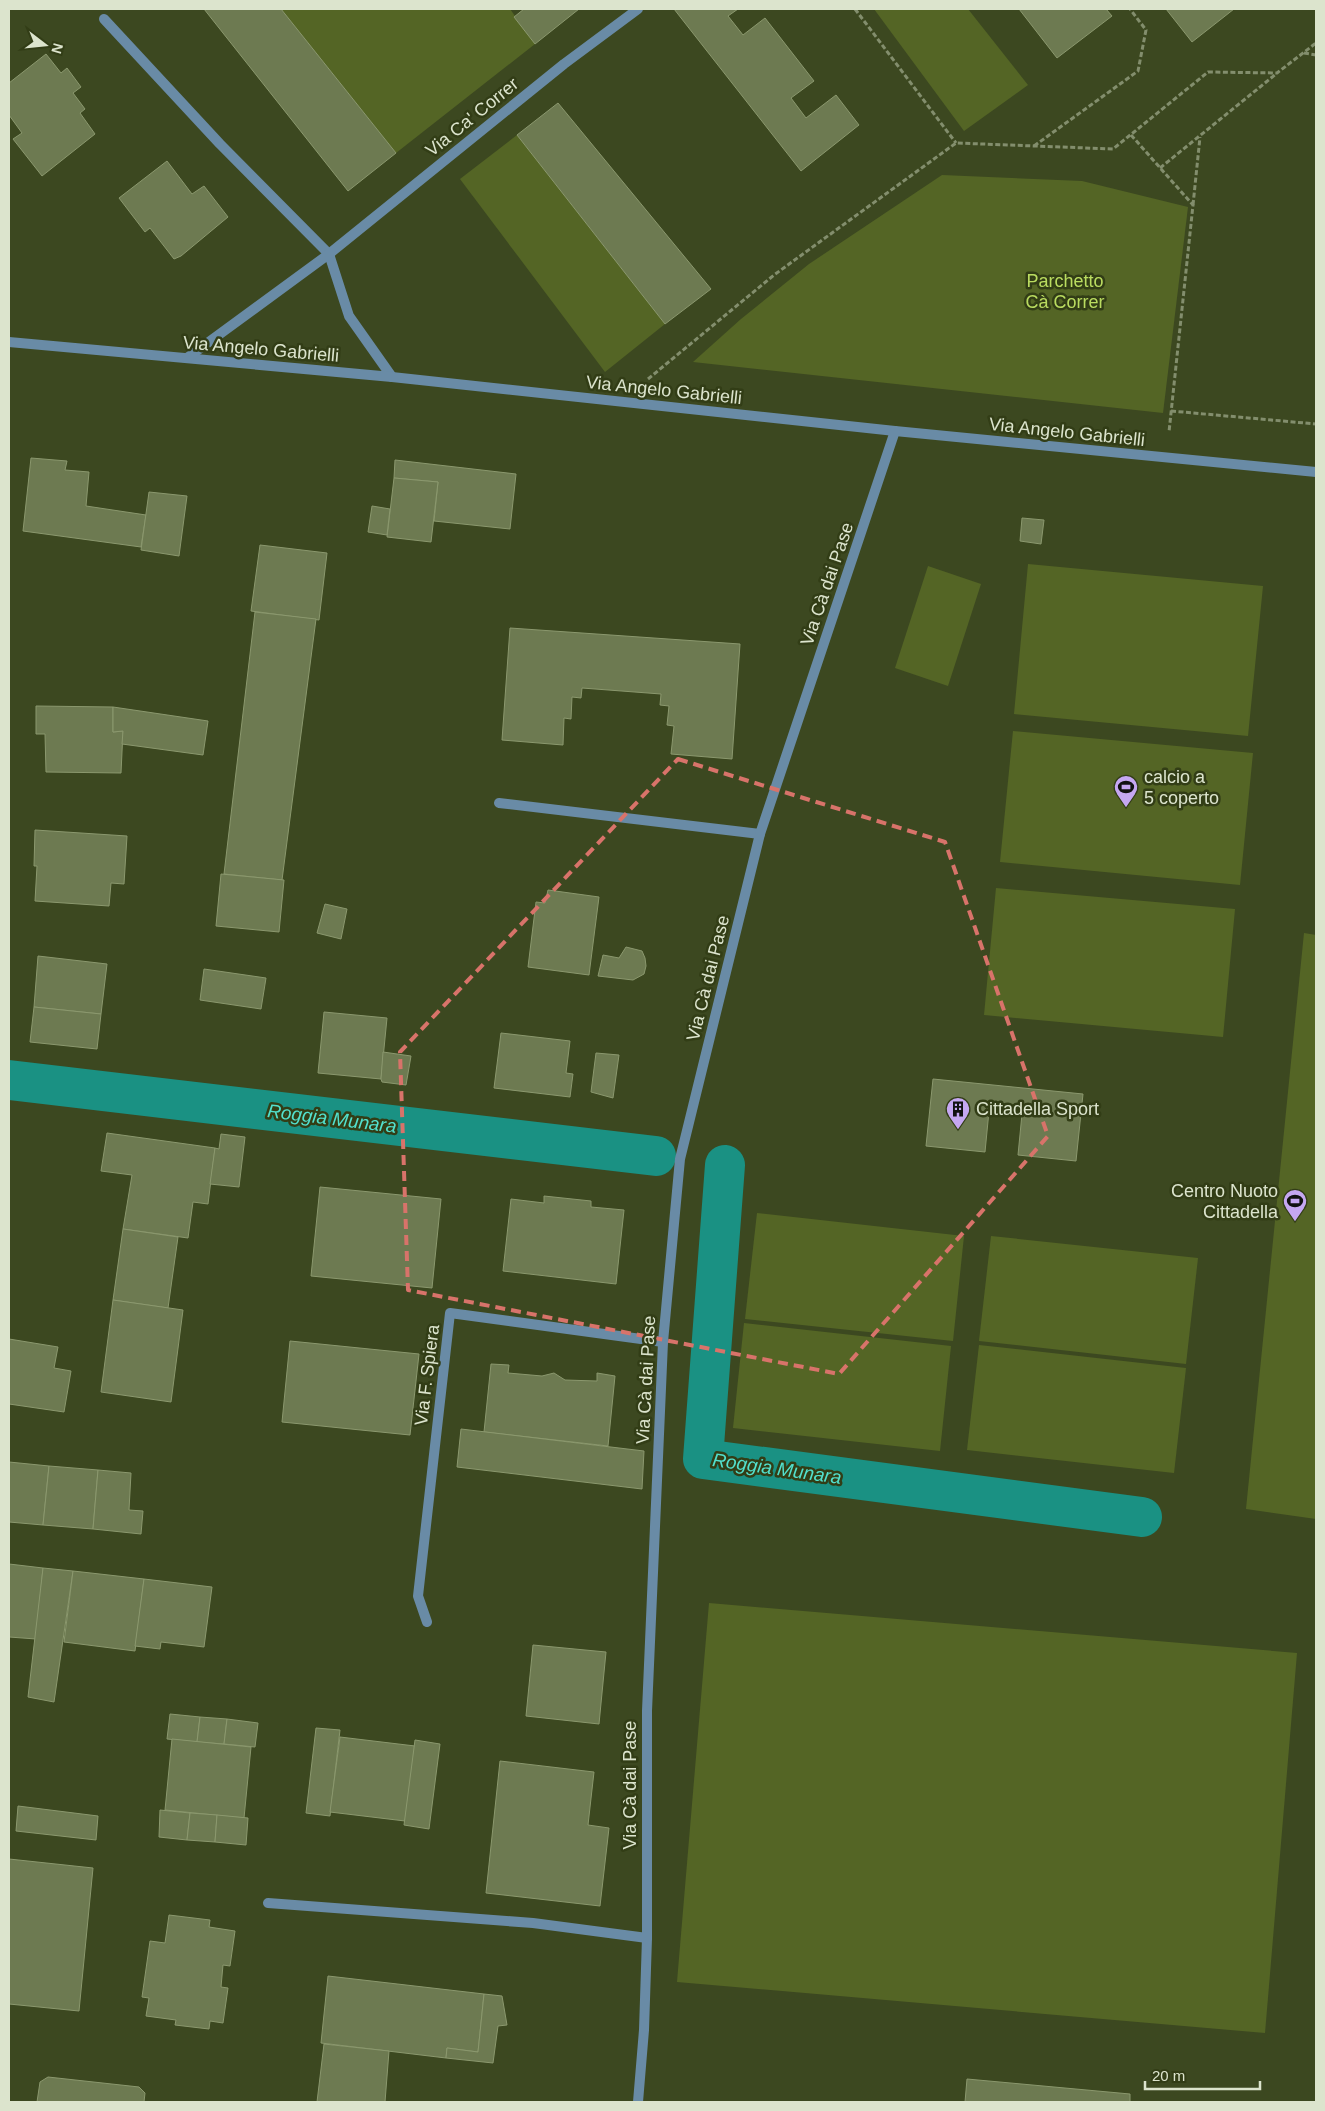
<svg xmlns="http://www.w3.org/2000/svg" width="1325" height="2111" font-family="Arial,sans-serif">
<style>
.green{fill:#546525}
.lines{fill:none;stroke-linecap:round;stroke-linejoin:round}
.canal{stroke:#1a9183;stroke-width:40}
.building{fill:#6d7a51;stroke:#8b986e}
.path{stroke:#838e6d;stroke-width:3;stroke-dasharray:5 2.5;stroke-linecap:butt}
.street{stroke:#698ba6;stroke-width:10}
.marked{fill:none;stroke:#d8736a;stroke-width:4;stroke-dasharray:10 6;stroke-linejoin:round}
.labels{text-anchor:middle;stroke-width:5;stroke-linejoin:round;paint-order:stroke}
.street-label{font-size:18px;fill:#dce4cd;stroke:#323d16}
.park-label{font-size:18px;fill:#badc60;stroke:#323d16}
.poi-label{font-size:18px;fill:#dce4cd;stroke:#323d16;text-anchor:start}
.water-label{font-size:19px;font-style:italic;fill:#52e0cd;stroke:#323d16}
</style>
<rect width="100%" height="100%" fill="#3c4820"/>
<!-- green -->
<g class="green">
<polygon points="281,9 510,9 535,44 396,153"/>
<polygon points="874,9 968,9 1028,85 964,131"/>
<polygon points="517,135 665,324 605,372 460,179"/>
<polygon points="942,175 1082,181 1188,207 1163,413 693,362 741,319 809,264"/>
<polygon points="1028,564 1263,586 1248,736 1014,714"/>
<polygon points="928,566 981,584 948,686 895,668"/>
<polygon points="1013,731 1253,753 1240,885 1000,862"/>
<polygon points="996,888 1235,909 1223,1037 984,1015"/>
<polygon points="1304,933 1316,935 1316,1519 1246,1509"/>
<polygon points="757,1213 964,1236 953,1341 745,1319"/>
<polygon points="991,1236 1198,1258 1186,1364 979,1341"/>
<polygon points="744,1323 951,1346 940,1451 733,1428"/>
<polygon points="979,1345 1186,1368 1174,1473 967,1450"/>
<polygon points="709,1603 1297,1653 1265,2033 677,1982"/>
</g>
<g class="lines">
<!-- canal -->
<g class="canal">
<polyline points="9,1080 656,1156"/>
<polyline points="725,1165 703,1459 1142,1517"/>
</g>
</g>
<!-- building -->
<g class="building">
<polygon points="204,9 281,9 396,153 348,191"/>
<polygon points="524,9 579,9 535,44 514,17"/>
<polygon points="674,9 738,9 728,16 743,35 765,18 814,81 791,98 806,118 836,95 859,125 801,171"/>
<polygon points="1019,9 1106,9 1112,16 1057,58"/>
<polygon points="1166,9 1234,9 1192,42"/>
<polygon points="46,54 61,73 67,68 81,87 73,93 85,109 80,113 95,134 42,176 13,139 22,133 9,115 9,83"/>
<polygon points="558,103 711,289 665,324 517,135"/>
<polygon points="167,161 192,194 204,186 228,217 181,256 174,259 150,228 145,232 119,198"/>
<polygon points="31,458 67,461 65,470 89,472 86,506 146,515 141,547 23,531"/>
<polygon points="395,460 516,474 510,529 434,521 438,482 394,478"/>
<polygon points="394,478 438,482 431,542 387,537"/>
<polygon points="149,492 187,496 179,556 141,550"/>
<polygon points="372,506 390,509 387,535 368,532"/>
<polygon points="1022,518 1044,520 1041,544 1020,541"/>
<polygon points="260,545 327,553 319,620 251,611"/>
<polygon points="255,612 316,619 282,880 224,874"/>
<polygon points="510,628 740,644 732,759 671,754 674,726 667,725 669,706 660,705 661,694 582,688 581,698 572,697 571,719 564,718 563,745 502,740"/>
<polygon points="36,706 113,707 113,732 123,731 121,773 46,772 45,734 36,734"/>
<polygon points="113,707 208,721 203,755 122,744 123,731 113,732"/>
<polygon points="35,830 127,836 124,884 111,883 109,906 35,901 37,866 34,866"/>
<polygon points="221,874 284,880 279,932 216,926"/>
<polygon points="548,890 599,897 589,975 528,967 536,902 545,903"/>
<polygon points="325,904 347,909 341,939 317,933"/>
<polygon points="626,947 642,951 645,958 646,966 644,974 633,980 598,976 603,955 619,958"/>
<polygon points="38,956 107,964 101,1014 34,1007"/>
<polygon points="204,969 266,978 261,1009 200,1000"/>
<polygon points="34,1007 101,1014 97,1049 30,1042"/>
<polygon points="324,1012 387,1018 381,1079 318,1073"/>
<polygon points="501,1033 570,1041 566,1073 573,1074 570,1097 494,1088"/>
<polygon points="383,1052 411,1056 406,1085 382,1082 381,1079"/>
<polygon points="596,1053 619,1055 613,1098 591,1092"/>
<polygon points="933,1079 1083,1094 1076,1161 1018,1155 1022,1114 989,1111 985,1152 926,1146"/>
<polygon points="107,1133 215,1148 208,1204 193,1202 188,1238 123,1229 132,1175 101,1171"/>
<polygon points="221,1134 245,1137 239,1187 210,1184 215,1148 219,1149"/>
<polygon points="320,1187 441,1199 432,1288 311,1276"/>
<polygon points="544,1196 591,1201 591,1207 624,1210 616,1284 503,1271 511,1199 544,1203"/>
<polygon points="123,1229 178,1237 168,1308 113,1300"/>
<polygon points="113,1300 183,1310 171,1402 101,1392"/>
<polygon points="9,1339 58,1347 54,1368 71,1371 64,1412 9,1404"/>
<polygon points="290,1341 419,1354 410,1435 282,1422"/>
<polygon points="491,1364 509,1365 508,1373 542,1376 554,1373 565,1380 597,1381 597,1373 615,1376 608,1446 484,1432"/>
<polygon points="461,1429 644,1451 642,1489 457,1467"/>
<polygon points="9,1462 49,1466 43,1525 9,1522"/>
<polygon points="49,1466 98,1470 93,1529 43,1525"/>
<polygon points="98,1470 131,1473 129,1510 143,1511 141,1534 93,1529"/>
<polygon points="9,1564 43,1568 36,1639 9,1637"/>
<polygon points="43,1568 73,1571 54,1702 28,1697"/>
<polygon points="73,1571 144,1579 135,1651 64,1642"/>
<polygon points="144,1579 212,1587 204,1647 161,1642 160,1649 135,1646"/>
<polygon points="533,1645 606,1652 599,1724 526,1716"/>
<polygon points="170,1714 200,1717 197,1742 167,1739"/>
<polygon points="200,1717 227,1719 224,1744 197,1742"/>
<polygon points="227,1719 258,1723 255,1747 224,1744"/>
<polygon points="316,1728 340,1730 330,1816 306,1813"/>
<polygon points="340,1737 415,1746 405,1821 330,1812"/>
<polygon points="172,1739 251,1747 244,1818 165,1810"/>
<polygon points="415,1740 440,1744 429,1829 404,1825"/>
<polygon points="500,1761 594,1772 588,1825 609,1828 600,1906 486,1893"/>
<polygon points="18,1806 98,1816 96,1840 16,1831"/>
<polygon points="160,1810 190,1813 187,1840 159,1837"/>
<polygon points="190,1813 217,1815 215,1842 187,1840"/>
<polygon points="217,1815 248,1818 246,1845 215,1842"/>
<polygon points="9,1859 93,1868 79,2011 9,2004"/>
<polygon points="169,1915 210,1920 209,1927 235,1931 230,1966 223,1965 221,1987 228,1988 223,2023 210,2021 209,2029 175,2025 176,2020 146,2016 149,1998 142,1997 150,1941 165,1943"/>
<polygon points="328,1976 484,1994 478,2052 447,2048 446,2058 321,2043"/>
<polygon points="484,1994 502,1996 507,2025 498,2026 493,2063 446,2058 447,2048 478,2052"/>
<polygon points="324,2044 389,2051 385,2102 317,2102"/>
<polygon points="48,2077 139,2087 145,2093 144,2102 37,2102 40,2082"/>
<polygon points="967,2079 1130,2094 1130,2102 965,2102"/>
</g>
<g class="lines">
<!-- path -->
<g class="path">
<polyline points="855,9 956,143"/>
<polyline points="1304,53 1316,55"/>
<polyline points="1131,135 1193,205 1169,432"/>
<polyline points="1034,146 1138,71 1146,30 1130,9"/>
<polyline points="1160,168 1276,74"/>
<polyline points="1193,205 1200,137"/>
<polyline points="648,379 774,275 956,143 1113,149 1208,72 1277,73 1316,43"/>
<polyline points="1171,411 1316,424"/>
</g>
<!-- street -->
<g class="street">
<polyline points="104,19 220,144 329,254 349,316 392,377"/>
<polyline points="9,342 392,377 895,431 1316,472"/>
<polyline points="187,358 329,254 564,64 638,9"/>
<polyline points="499,803 760,834"/>
<polyline points="427,1622 418,1596 450,1313 663,1342"/>
<polyline points="268,1903 533,1923 647,1938"/>
<polyline points="638,2102 644,2030 647,1938 647,1711 663,1342 680,1159 760,834 895,431"/>
</g>
</g>
<!-- marked area -->
<path class="marked" d="M678 759 945 842 1048 1136 839 1374 408 1290 400 1052Z"/>
<!-- icons -->
<defs>
<g id="stadium-pin" transform="scale(1.25)"><path d="M0 17L-7.5 6A9.5 9.5 0 1 1 7.5 6Z" fill="#c5a7f1" stroke="#323d16"/><path d="M0-5a6.5 5 0 1 0 0 10a6.5 5 0 1 0 0-10ZM-3.5-1.8h7v3.6h-7Z" fill="#111"/></g>
<g id="building-pin" transform="scale(1.25)"><path d="M0 17L-7.5 6A9.5 9.5 0 1 1 7.5 6Z" fill="#c5a7f1" stroke="#323d16"/><path d="M-4-6H4V6H1V3H-1V6H-4ZM-2.5-4.3h1.7v1.8h-1.7ZM.8-4.3h1.7v1.8H.8ZM-2.5-1h1.7V.8h-1.7ZM.8-1h1.7V.8H.8Z" fill="#111"/></g>
</defs>
<g fill-rule="evenodd">
<use href="#stadium-pin" x="1126" y="787"/>
<use href="#building-pin" x="958" y="1109"/>
<use href="#stadium-pin" x="1295" y="1201"/>
</g>
<g class="labels">
<!-- street labels -->
<g class="street-label">
<text transform="translate(472 117) rotate(-39)" y="6">Via Ca' Correr</text>
<text transform="translate(261 349) rotate(5)" y="6">Via Angelo Gabrielli</text>
<text transform="translate(664 390) rotate(6)" y="6">Via Angelo Gabrielli</text>
<text transform="translate(1067 432) rotate(6)" y="6">Via Angelo Gabrielli</text>
<text transform="translate(827 584) rotate(-71)" y="6">Via Cà dai Pase</text>
<text transform="translate(708 978) rotate(-76)" y="6">Via Cà dai Pase</text>
<text transform="translate(427 1375) rotate(-83)" y="6">Via F. Spiera</text>
<text transform="translate(646 1380) rotate(-87)" y="6">Via Cà dai Pase</text>
<text transform="translate(630 1785) rotate(-90)" y="6">Via Cà dai Pase</text>
</g>
<!-- park labels -->
<g class="park-label">
<text x="1065" y="287">Parchetto<tspan x="1065" dy="21">Cà Correr</tspan></text>
</g>
<!-- poi labels -->
<g class="poi-label">
<text x="1144" y="783">calcio a<tspan x="1144" dy="21">5 coperto</tspan></text>
<text x="976" y="1115">Cittadella Sport</text>
<text x="1278" y="1197" text-anchor="end">Centro Nuoto<tspan x="1278" dy="21">Cittadella</tspan></text>
</g>
<!-- water labels -->
<g class="water-label">
<text transform="translate(332 1118) rotate(7)" y="7">Roggia Munara</text>
<text transform="translate(777 1468) rotate(8)" y="7">Roggia Munara</text>
</g>
</g>
<!-- border -->
<rect width="1325" height="2111" fill="none" stroke="#dce4cd" stroke-width="20"/>
<!-- north arrow -->
<g transform="translate(45 45) rotate(106)" stroke="#323d16" stroke-width="4" paint-order="stroke">
<path d="M0-4L9 19L0 12L-9 19Z" fill="#dce4cd"/>
<text y="-8" font-size="14" font-weight="bold" text-anchor="middle" fill="#dce4cd">N</text>
</g>
<!-- scale -->
<path d="M1145 2081v8h115v-8" fill="none" stroke="#dce4cd" stroke-width="2.5"/>
<text x="1152" y="2081" font-size="15" fill="#dce4cd" stroke="#323d16" stroke-width="4" paint-order="stroke">20 m</text>
</svg>
